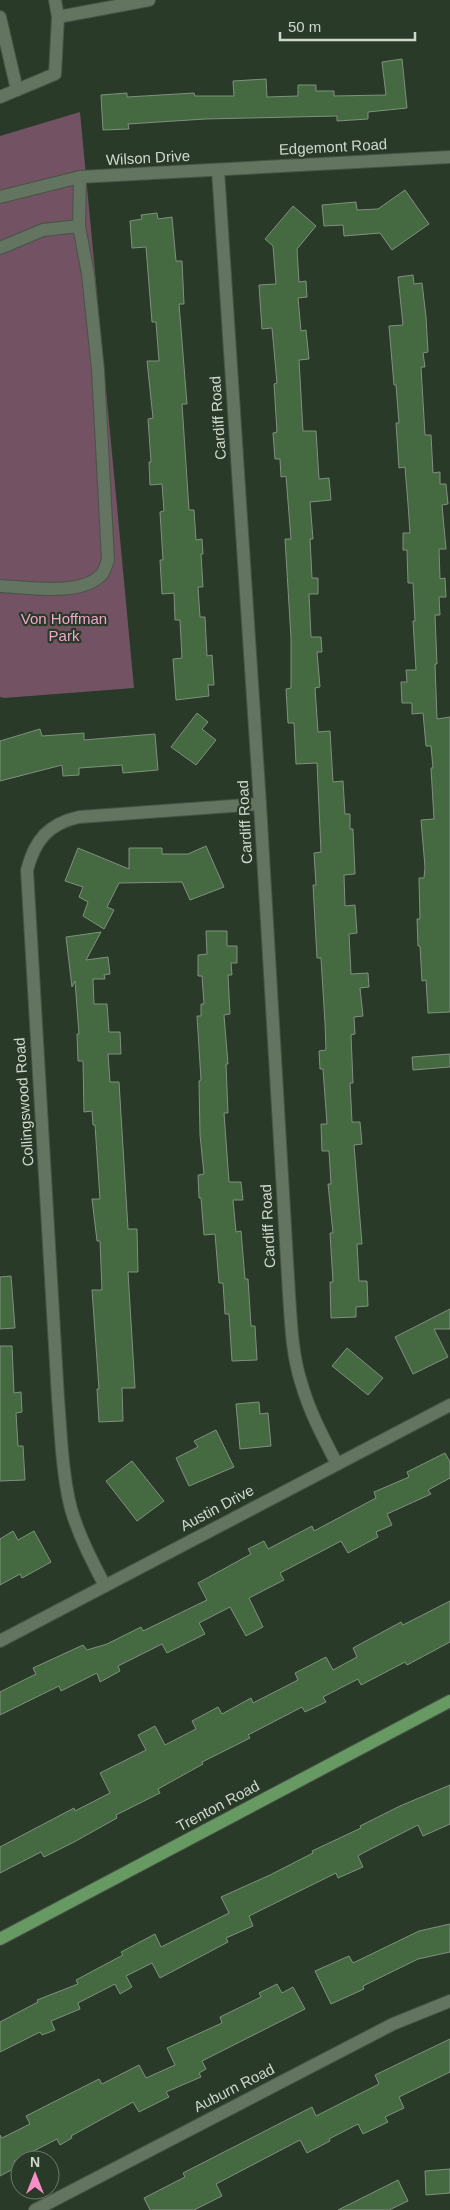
<svg xmlns="http://www.w3.org/2000/svg" width="450" height="2210" font-family="Arial,sans-serif">
<style>
.green{fill:#725263}
.building{fill:#456a41;stroke:#7f917d}
.lines{fill:none;stroke-linecap:round;stroke-linejoin:round}
.minor-casing{stroke:#475446;stroke-width:14}
.major-casing{stroke:#475446;stroke-width:14}
.minor{stroke:#637461;stroke-width:12}
.major{stroke:#679a62;stroke-width:12}
.labels{text-anchor:middle;stroke-width:4.5;stroke-linejoin:round;paint-order:stroke}
.street-label{font-size:15px;fill:#cfd8cd;stroke:#2a3a29}
.park-label{font-size:15px;fill:#f2a4cd;stroke:#2a3a29}
</style>
<rect width="100%" height="100%" fill="#2a3a29"/>
<!-- green -->
<polygon class="green" points="80,112 134,688 4,698 0,697 0,136"/>
<!-- building -->
<g class="building">
<polygon points="402,59 407,108 368,112 368,119 337,121 337,116 205,119 128,124 129,129 103,130 101,95 127,93 127,97 194,93 195,96 234,96 233,81 266,79 267,97 298,96 298,85 316,85 316,91 334,91 334,96 386,95 382,62"/>
<polygon points="405,190 429,224 392,250 380,233 344,236 343,225 324,226 322,205 356,202 357,210 378,209"/>
<polygon points="293,206 316,226 297,249 299,282 306,281 307,297 298,298 301,331 306,330 309,359 299,360 303,431 316,431 319,479 329,478 331,500 310,502 313,539 310,539 312,578 318,578 318,594 309,594 311,637 321,637 322,652 317,652 320,687 315,688 318,732 330,731 333,782 343,781 345,814 350,814 350,829 353,829 355,874 344,875 345,906 355,905 357,933 349,934 351,974 368,973 369,987 360,988 363,1016 354,1017 355,1034 351,1035 353,1083 350,1083 352,1122 360,1122 362,1144 354,1145 362,1244 357,1244 359,1281 367,1281 368,1306 356,1307 356,1317 331,1318 330,1282 333,1282 330,1233 333,1233 328,1184 331,1184 329,1151 322,1151 321,1124 327,1124 323,1069 320,1069 319,1051 326,1050 325,1023 321,958 317,958 313,885 316,885 314,853 321,852 317,763 296,764 294,723 288,723 286,689 291,688 291,638 285,539 291,539 286,476 281,477 280,459 275,459 273,433 277,432 274,384 277,383 272,328 262,329 259,285 276,284 273,246 265,239"/>
<polygon points="157,213 158,219 172,217 176,261 182,261 184,304 179,304 187,404 182,404 189,510 194,510 196,540 202,539 203,554 201,554 203,587 198,587 200,617 205,617 207,656 212,655 214,685 208,685 209,696 176,700 173,659 182,658 180,620 175,620 174,593 162,594 160,560 163,560 160,512 164,511 162,484 150,485 149,462 151,462 148,419 153,418 147,361 159,361 156,322 152,322 146,247 132,248 130,221 142,219 141,215"/>
<polygon points="413,275 414,284 422,283 426,317 428,352 423,353 425,367 421,367 425,435 431,435 433,473 440,472 440,484 446,484 448,504 442,505 446,549 439,549 440,579 445,578 446,597 439,597 440,615 435,615 437,664 435,664 437,719 450,717 450,1012 428,1013 426,980 422,981 420,946 418,946 417,919 420,919 419,878 424,878 425,867 421,820 434,819 431,768 433,768 431,746 426,746 423,713 412,714 412,703 402,703 401,682 407,682 406,670 416,670 413,621 415,621 413,583 408,583 407,550 403,550 403,533 410,533 408,504 405,467 399,468 396,423 399,423 396,385 394,385 389,326 403,325 398,277"/>
<polygon points="197,713 208,722 202,729 216,740 196,765 171,747"/>
<polygon points="40,729 42,736 84,733 84,740 155,734 158,770 123,773 122,765 79,768 79,775 63,776 62,765 0,781 0,741"/>
<polygon points="206,846 224,887 190,900 182,882 119,883 107,907 114,910 104,929 83,916 88,902 79,897 83,887 65,881 78,848 129,869 129,848 162,848 162,854 188,854"/>
<polygon points="206,931 227,931 227,946 237,946 237,963 231,963 232,975 228,975 230,1014 224,1015 228,1064 226,1064 228,1113 224,1113 229,1182 241,1182 243,1200 233,1200 236,1232 241,1231 245,1279 248,1279 251,1326 255,1326 257,1360 232,1361 229,1314 225,1314 223,1283 219,1283 215,1234 204,1235 201,1198 199,1198 198,1175 204,1174 200,1135 199,1081 201,1080 197,1016 201,1016 201,1004 204,1004 202,976 198,976 198,955 207,954"/>
<polygon points="101,932 86,960 108,957 110,974 104,975 105,979 93,979 94,1004 107,1004 109,1032 120,1032 121,1054 108,1054 110,1082 119,1082 128,1229 137,1229 138,1272 128,1272 135,1388 122,1388 123,1421 99,1422 97,1389 99,1389 92,1290 102,1290 100,1241 97,1241 92,1199 100,1199 95,1125 93,1125 92,1111 84,1112 83,1061 78,1061 77,1034 79,1034 75,981 72,987 66,937"/>
<polygon points="450,1054 450,1067 413,1070 412,1057"/>
<polygon points="11,1276 15,1328 0,1329 0,1277"/>
<polygon points="450,1309 450,1329 434,1329 448,1357 413,1374 395,1337"/>
<polygon points="0,1346 12,1346 14,1393 21,1392 22,1412 16,1413 18,1446 23,1446 25,1480 0,1481"/>
<polygon points="347,1348 383,1378 368,1395 332,1366"/>
<polygon points="259,1402 260,1414 268,1413 271,1446 240,1449 236,1404"/>
<polygon points="216,1430 234,1467 189,1486 176,1458 198,1447 194,1441"/>
<polygon points="445,1453 450,1462 450,1478 428,1490 431,1494 387,1514 392,1525 376,1532 378,1537 348,1553 341,1541 280,1573 284,1580 249,1598 263,1627 246,1636 230,1607 199,1623 205,1634 167,1653 162,1644 118,1666 120,1671 100,1682 97,1673 61,1691 59,1686 0,1715 0,1692 36,1674 33,1668 83,1645 87,1650 107,1644 141,1627 143,1631 207,1600 198,1583 251,1554 248,1549 264,1541 268,1549 312,1526 314,1531 376,1498 374,1492 409,1477 407,1472"/>
<polygon points="132,1461 164,1501 137,1521 106,1481"/>
<polygon points="13,1531 18,1540 34,1531 51,1562 22,1578 20,1574 0,1585 0,1539"/>
<polygon points="450,1601 450,1642 407,1665 405,1662 361,1685 358,1679 323,1697 326,1702 305,1712 302,1707 248,1735 250,1738 202,1762 203,1764 158,1789 160,1793 116,1815 117,1818 74,1842 44,1857 41,1852 0,1873 0,1847 74,1808 75,1811 110,1793 100,1773 146,1750 138,1735 155,1726 165,1745 196,1729 192,1721 218,1707 222,1714 251,1698 253,1703 298,1680 295,1673 326,1657 333,1670 357,1657 353,1648 401,1622 403,1625"/>
<polygon points="450,1785 450,1824 423,1836 418,1825 363,1853 358,1856 363,1867 338,1878 336,1873 249,1916 253,1926 226,1938 228,1942 160,1978 152,1963 126,1976 132,1987 120,1994 115,1984 78,2003 80,2009 51,2021 55,2030 42,2035 40,2032 0,2052 0,2022 38,2002 37,2000 78,1984 76,1980 123,1955 121,1952 155,1934 161,1947 229,1913 221,1897 270,1875 313,1853 312,1851 361,1828 360,1826 400,1806"/>
<polygon points="450,1924 450,1952 418,1959 363,1986 364,1989 331,2004 315,1971 349,1956 353,1963 419,1931"/>
<polygon points="277,1984 282,1993 293,1987 305,2009 202,2061 206,2069 199,2073 201,2077 166,2092 169,2097 139,2112 133,2102 71,2136 72,2138 60,2145 57,2139 14,2161 17,2167 0,2176 0,2135 2,2138 30,2124 26,2116 99,2079 102,2084 139,2065 146,2078 175,2065 167,2048 222,2023 220,2017 261,1997 259,1993"/>
<polygon points="450,2039 450,2072 399,2097 404,2108 385,2117 388,2122 363,2134 358,2124 329,2139 330,2141 307,2153 300,2140 216,2184 222,2196 194,2210 150,2210 144,2198 185,2177 183,2173 312,2107 316,2116 379,2084 375,2075"/>
<polygon points="450,2169 450,2193 426,2195 425,2171"/>
<polygon points="398,2180 408,2201 389,2210 338,2210"/>
</g>
<g class="lines">
<!-- minor casing -->
<g class="minor-casing">
<g id="minor">
<polyline points="0,17 17,90"/>
<polyline points="58,17 149,0"/>
<polyline points="0,97 55,74 58,17 55,0"/>
<path d="M218 170 260 804 289 1294C291 1323 292 1354 301 1382 309 1411 323 1437 337 1464"/>
<polyline points="0,197 80,177 450,157"/>
<polyline points="0,248 43,230 79,226"/>
<path d="M0 586C28 587 82 597 102 574 105 571 106 564 108 560L98 370 88 274 79 226 80 177"/>
<path d="M105 1586C92 1561 79 1536 71 1509 62 1473 61 1435 58 1398L27 870C35 840 48 824 79 817L260 804"/>
<polyline points="0,1641 450,1405"/>
<polyline points="35,2210 393,2024 450,2001"/>
</g>
</g>
<!-- major casing -->
<g class="major-casing">
<polyline id="major" points="0,1939 450,1701"/>
</g>
<!-- minor -->
<use href="#minor" class="minor"/>
<!-- major -->
<use href="#major" class="major"/>
</g>
<g class="labels">
<!-- street labels -->
<g class="street-label">
<text transform="translate(333 147) rotate(-3)" y="5">Edgemont Road</text>
<text transform="translate(148 158) rotate(-3)" y="5">Wilson Drive</text>
<text transform="translate(218 418) rotate(-94)" y="5">Cardiff Road</text>
<text transform="translate(245 822) rotate(-93)" y="5">Cardiff Road</text>
<text transform="translate(24 1102) rotate(-94)" y="5">Collingswood Road</text>
<text transform="translate(268 1226) rotate(-93)" y="5">Cardiff Road</text>
<text transform="translate(217 1508) rotate(-28)" y="5">Austin Drive</text>
<text transform="translate(218 1806) rotate(-28)" y="5">Trenton Road</text>
<text transform="translate(234 2088) rotate(-27)" y="5">Auburn Road</text>
</g>
<!-- park labels -->
<g class="park-label">
<text x="64" y="624">Von Hoffman<tspan x="64" dy="17">Park</tspan></text>
</g>
</g>
<!-- north arrow -->
<g transform="translate(35 2175)"><circle r="24" fill="#2a3a29" stroke="#6c796b"/>
<path d="M0-4L9 19L0 12L-9 19Z" fill="#f98fc9"/>
<text y="-8" font-size="14" font-weight="bold" text-anchor="middle" fill="#cfd8cd">N</text>
</g>
<!-- scale -->
<path d="M280 32v8h135v-8" fill="none" stroke="#cfd8cd" stroke-width="2.5"/>
<text x="288" y="32" font-size="15" fill="#cfd8cd" stroke="#2a3a29" stroke-width="4" paint-order="stroke">50 m</text>
</svg>
